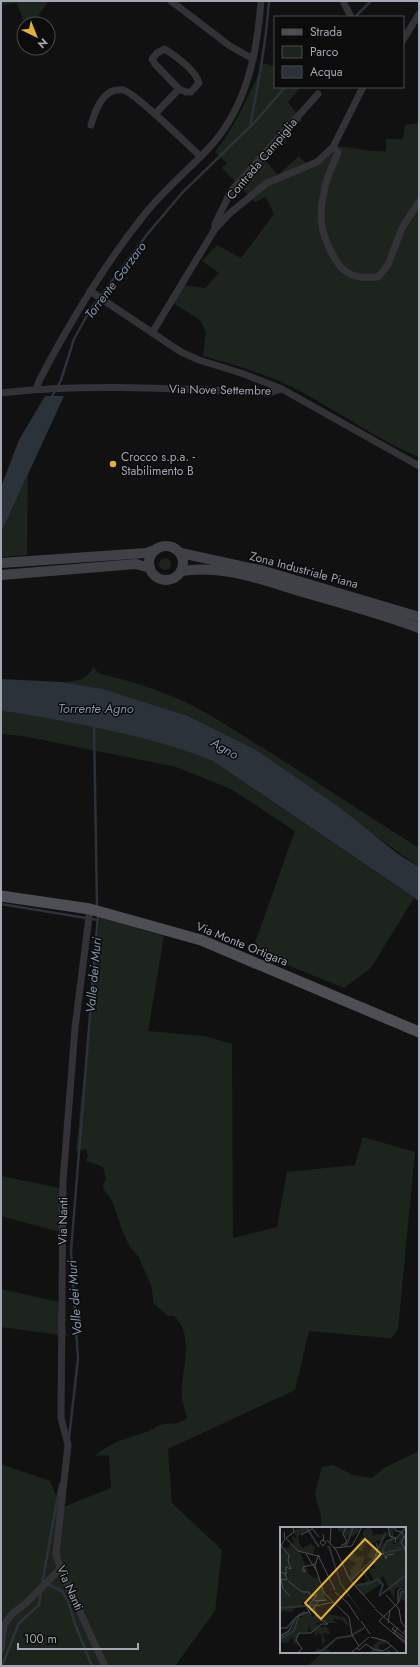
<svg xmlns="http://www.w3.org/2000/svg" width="420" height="1667" font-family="Jost,sans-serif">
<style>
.green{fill:#1d241e}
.water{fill:#2b3239}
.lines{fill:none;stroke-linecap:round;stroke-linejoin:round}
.stream{stroke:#2b3239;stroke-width:2.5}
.street{stroke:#323237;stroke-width:7}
.secondary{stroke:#404146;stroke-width:10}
.primary{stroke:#4e4f55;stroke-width:11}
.poi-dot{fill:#e2b038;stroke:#0c0c0d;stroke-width:1.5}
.labels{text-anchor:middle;stroke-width:3;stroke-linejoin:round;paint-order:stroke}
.street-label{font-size:12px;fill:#a3a7b2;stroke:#0c0c0d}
.poi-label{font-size:12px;fill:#a3a7b2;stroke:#0c0c0d;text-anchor:start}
.water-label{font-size:13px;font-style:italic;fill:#7c93ab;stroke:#0c0c0d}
.inset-river{fill:none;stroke:#2b3239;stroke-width:2}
.inset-road{fill:none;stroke:#4b4d52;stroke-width:1}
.view{fill:#e2b038;fill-opacity:0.15;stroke:#e2b038;stroke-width:2}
.inset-edge{fill:none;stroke:#a3a7b2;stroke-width:2}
</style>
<rect width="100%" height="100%" fill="#111112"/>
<!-- green -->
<g class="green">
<polygon points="1,1 53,1 47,3 33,23 23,20 17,3 1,5"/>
<path d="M263 63 275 67V87H301L288 102 302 120 265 160 278 175 299 156 310 168C337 132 351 154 386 151V139H403L405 125 419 123V457C374 438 334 408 290 386 262 373 233 364 203 356L206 332 200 320 169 300 181 285 205 288 219 273 202 261 217 245 241 258 274 214 266 197 255 202 222 168 227 163 215 152C236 125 250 94 263 63Z"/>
<polygon points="28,475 27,555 1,557 1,533"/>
<circle cx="165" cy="564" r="6"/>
<path d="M94 667 98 673C126 680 154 688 181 700 207 712 231 728 255 743 310 777 364 814 419 848V867L256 750 188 716 103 689 61 682C77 681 85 681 94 667Z"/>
<path d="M1 711C29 714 55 720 83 725 127 734 171 744 213 761L414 898 371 968 344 988 252 951 295 831 231 789 176 767 23 736 1 734Z"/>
<path d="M100 917 164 936 148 1031 204 1036 232 1044 233 1238 277 1227 287 1172 355 1165 363 1137 415 1152 398 1330 391 1338H387L309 1331 295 1390 168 1449 172 1503 222 1550 215 1611 175 1666H1V1464L50 1481 61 1508 111 1488 109 1455 95 1456C112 1441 126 1439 146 1432 151 1431 155 1427 160 1425 170 1422 178 1426 187 1418 186 1411 183 1406 182 1400 179 1373 197 1338 174 1316H168L154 1304 151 1285 138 1256 130 1247 122 1230 112 1200 104 1190 103 1185 106 1179 103 1167 86 1161 88 1155 86 1149 76 1151Z"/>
<polygon points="1,1176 65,1189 64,1233 1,1216"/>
<polygon points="1,1289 63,1303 62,1322 68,1336 1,1327"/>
<polygon points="419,1448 419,1666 308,1666 323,1652 405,1652 405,1528 321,1528 321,1516 315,1494 322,1467 333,1465 353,1475 372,1478 384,1468 417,1452"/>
</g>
<!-- water -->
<g class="water">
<polygon points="45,396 64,396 1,533 1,487 19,440"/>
<path d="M1 679 61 682 103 689 188 716 256 750 339 807 398 854 419 867V901L213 761C171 744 127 734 83 725 55 720 29 714 1 711Z"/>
</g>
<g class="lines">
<!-- stream -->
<g class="stream">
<polyline points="355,17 371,1"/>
<path d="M250 127C258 85 266 43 269 1"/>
<polyline points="51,398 61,380 74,339 90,310 149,232 182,193 256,121 285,87"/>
<polyline points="94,726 97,905"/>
<polyline points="1,904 98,920"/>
<polyline points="69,1438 78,1359 71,1251 98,916"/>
<polyline points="42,1584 60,1484"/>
<polyline points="47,1584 62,1591 68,1601 75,1624 92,1666"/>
<polyline points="2,1666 19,1623 39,1605 41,1591"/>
</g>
<!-- street -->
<g class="street">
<polyline points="171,1 230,46 253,59"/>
<polyline points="343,1 351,17"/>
<polyline points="403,40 419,14"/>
<path d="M155 114 179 89 186 92H191L199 83C195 69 176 57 165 49L157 53 152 59 155 64 179 89"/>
<path d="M91 125C95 110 103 87 123 90 133 91 189 146 200 156"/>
<path d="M333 147 338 152C333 166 326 177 324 192 322 200 321 209 321 217 321 233 334 265 348 273 357 278 368 278 378 277L388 265 402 228 419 202"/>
<polyline points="215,229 215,224 231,191 318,94"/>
<polyline points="90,291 181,352 199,360 241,373 282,389"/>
<polyline points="152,333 215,229 230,213 267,183 317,162 333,147 363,87"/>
<path d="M36 389 40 379C70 322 104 265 144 215 163 191 187 171 208 149 246 109 257 55 261 1"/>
<path d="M1 393C89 383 180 389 268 393L282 389 419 466"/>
<polyline points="90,909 75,1028 63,1181 61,1418 68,1445 56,1553 60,1569 105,1666"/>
<polyline points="1,1650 4,1625 11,1615 26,1603 60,1569"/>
</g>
<!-- secondary -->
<g class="secondary">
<circle cx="166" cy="563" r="17"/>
<polyline points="181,553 264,571 419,617"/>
<polyline points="1,563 146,553 155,550"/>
<path d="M181 571C224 564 265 581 306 593 344 604 382 614 419 628"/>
<polyline points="1,575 136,564 150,568"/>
</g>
<!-- primary -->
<polyline class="primary" points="1,896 90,909 201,940 419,1032"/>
</g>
<!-- markers -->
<circle class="poi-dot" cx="113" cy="464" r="4"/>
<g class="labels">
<!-- street labels -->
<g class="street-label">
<text transform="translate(262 159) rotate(-50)" y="4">Contrada Campiglia</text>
<text transform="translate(220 390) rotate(1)" y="4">Via Nove Settembre</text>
<text transform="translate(304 570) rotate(15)" y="4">Zona Industriale Piana</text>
<text transform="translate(242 944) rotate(22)" y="4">Via Monte Ortigara</text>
<text transform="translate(63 1221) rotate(-89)" y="4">Via Nanti</text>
<text transform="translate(70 1588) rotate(66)" y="4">Via Nanti</text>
</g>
<!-- poi labels -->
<g class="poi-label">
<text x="121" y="461">Crocco s.p.a. -<tspan x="121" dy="14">Stabilimento B</tspan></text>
</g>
<!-- water labels -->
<g class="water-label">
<text transform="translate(115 280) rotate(-53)" y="5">Torrente Garzaro</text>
<text x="96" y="713">Torrente Agno</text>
<text transform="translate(225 748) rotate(30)" y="5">Agno</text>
<text transform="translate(93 975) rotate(-85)" y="5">Valle dei Muri</text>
<text transform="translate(74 1298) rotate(-94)" y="5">Valle dei Muri</text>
</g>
</g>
<!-- overview -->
<g transform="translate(280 1527)">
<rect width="126" height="126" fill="#111112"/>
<path d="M23 0 29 3 18 9 19 15 22 21 31 17 35 20 33 28 19 24 12 17 14 16 11 8 17 12 14 4ZM57 0H68L69 4 70 0 81 2 72 10 70 7 65 11 64 5H59ZM90 0 94 8 103 7 105 4 109 6V0H114L113 17H116L122 6 126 13V75L121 72V61H115L114 72 103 49 100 53 102 56 83 69 74 58 84 57 88 53 81 43 83 42 91 55 94 53 86 39 95 42 93 31 85 30 80 44 70 53 69 50 72 47 70 43 77 36 67 32 74 26 77 29 87 30 91 22 102 18 110 11 107 8 104 13 96 14 95 16H85L82 24 75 22 81 15 78 13 84 10 82 7 84 3ZM0 13 4 21 9 20 10 16 20 25 29 47 34 51 39 50 46 74 39 75 38 78 33 80 32 77 37 75 29 71 22 76V79L14 80 15 81 12 85 4 84 0 86V25L3 22 0 23ZM24 85H28L32 90 35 88 45 95 36 96 38 99 33 105 30 104 29 98 28 105H19L16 113 19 119 14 116 12 110 8 116 0 115V109L12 100 16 90H22ZM48 87 66 91 70 101 62 93 53 92 56 96H48L37 89 43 92ZM46 97V101H48L50 107 42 106 46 114 42 117V108L38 106 36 110 34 104 40 98 43 101ZM101 112 109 116 99 118 100 124 105 126 108 122 113 126H90L93 122 90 121ZM52 115 51 118 46 122 51 124 49 126H29L37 123 36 120 40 123Z" fill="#1d241e"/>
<path d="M45 19H50L61 56 85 90 69 69 63 70 68 68 60 57 48 20Z" fill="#2b3239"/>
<path class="inset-river" d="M26 0 39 20M64 18 67 17 73 0M99 20 105 7M102 25 107 14 117 11 126 0M103 26 126 21M77 58 90 56 98 52 103 58 99 69M99 69 126 48M119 75 121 65 126 64M0 81 37 78M0 101H7L14 92M0 112 14 104 19 88 25 85M35 126 43 123 57 111 70 109 84 101"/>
<path class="inset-road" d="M31 0 39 10M108 0 110 9 116 11 115 16M114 0 116 4 122 5 126 13M21 8 32 2M124 9 121 16 125 21 126 36M6 11 18 24 38 29M6 11 14 5 13 0M42 13 46 15 43 19 40 16 41 14 44 12 43 7M47 13 56 23 70 53 95 81M50 16 51 0M61 19 67 15 63 7 66 0M54 21 72 19 82 0M26 27 36 43M38 29 35 39 44 66 69 90 72 108 79 119M95 29 103 26 106 32 107 28 114 27M40 30 38 28 55 63M21 43 25 45 23 40 35 37M0 45 6 47V40L11 42 8 34 9 28 1 19 5 12 4 5M5 47 7 53 1 52 3 62 10 69M71 53 95 30 98 21 96 16M8 54 22 65H29L30 69 37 68 27 81 31 88M121 61 118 64V76L99 94 126 117M55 65 68 76 79 93M106 68 119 82 121 95 126 101 124 106M34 74 47 73M95 82 126 109M28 85 36 79 54 75M81 94 90 107M108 96 110 83M114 100 112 102 126 112M118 100 114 106 126 115M0 109 9 104 16 90 28 85M91 110 106 114 119 126M77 121 79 123 86 117 93 122 103 124 111 119M17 126 22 122 16 113 19 106H31L41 97H48L36 89 34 80M71 126 89 110"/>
<path class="view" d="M85 12 101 27 41 92 25 76Z"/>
<rect width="126" height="126" class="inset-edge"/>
</g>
<!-- border -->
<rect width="420" height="1667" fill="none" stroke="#a3a7b2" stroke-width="4"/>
<!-- legend -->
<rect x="274" y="16" width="130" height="72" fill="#0c0c0d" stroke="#484a4f"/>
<rect x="282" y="29" width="20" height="6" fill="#4e4f55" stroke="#484a4f"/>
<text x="310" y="36" font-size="12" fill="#a3a7b2">Strada</text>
<rect x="282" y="46" width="20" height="12" fill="#1d241e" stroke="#484a4f"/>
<text x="310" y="56" font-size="12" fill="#a3a7b2">Parco</text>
<rect x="282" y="66" width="20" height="12" fill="#2b3239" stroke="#484a4f"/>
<text x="310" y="76" font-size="12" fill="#a3a7b2">Acqua</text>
<!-- north arrow -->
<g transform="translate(36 36) rotate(137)"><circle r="19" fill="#0c0c0d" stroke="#484a4f"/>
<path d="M0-3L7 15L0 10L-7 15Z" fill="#e2b038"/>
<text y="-6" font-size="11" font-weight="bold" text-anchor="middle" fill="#a3a7b2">N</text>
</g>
<!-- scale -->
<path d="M18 1643v6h120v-6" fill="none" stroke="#a3a7b2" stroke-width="2"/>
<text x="24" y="1643" font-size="12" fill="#a3a7b2" stroke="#0c0c0d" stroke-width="3" paint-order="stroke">100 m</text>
</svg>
